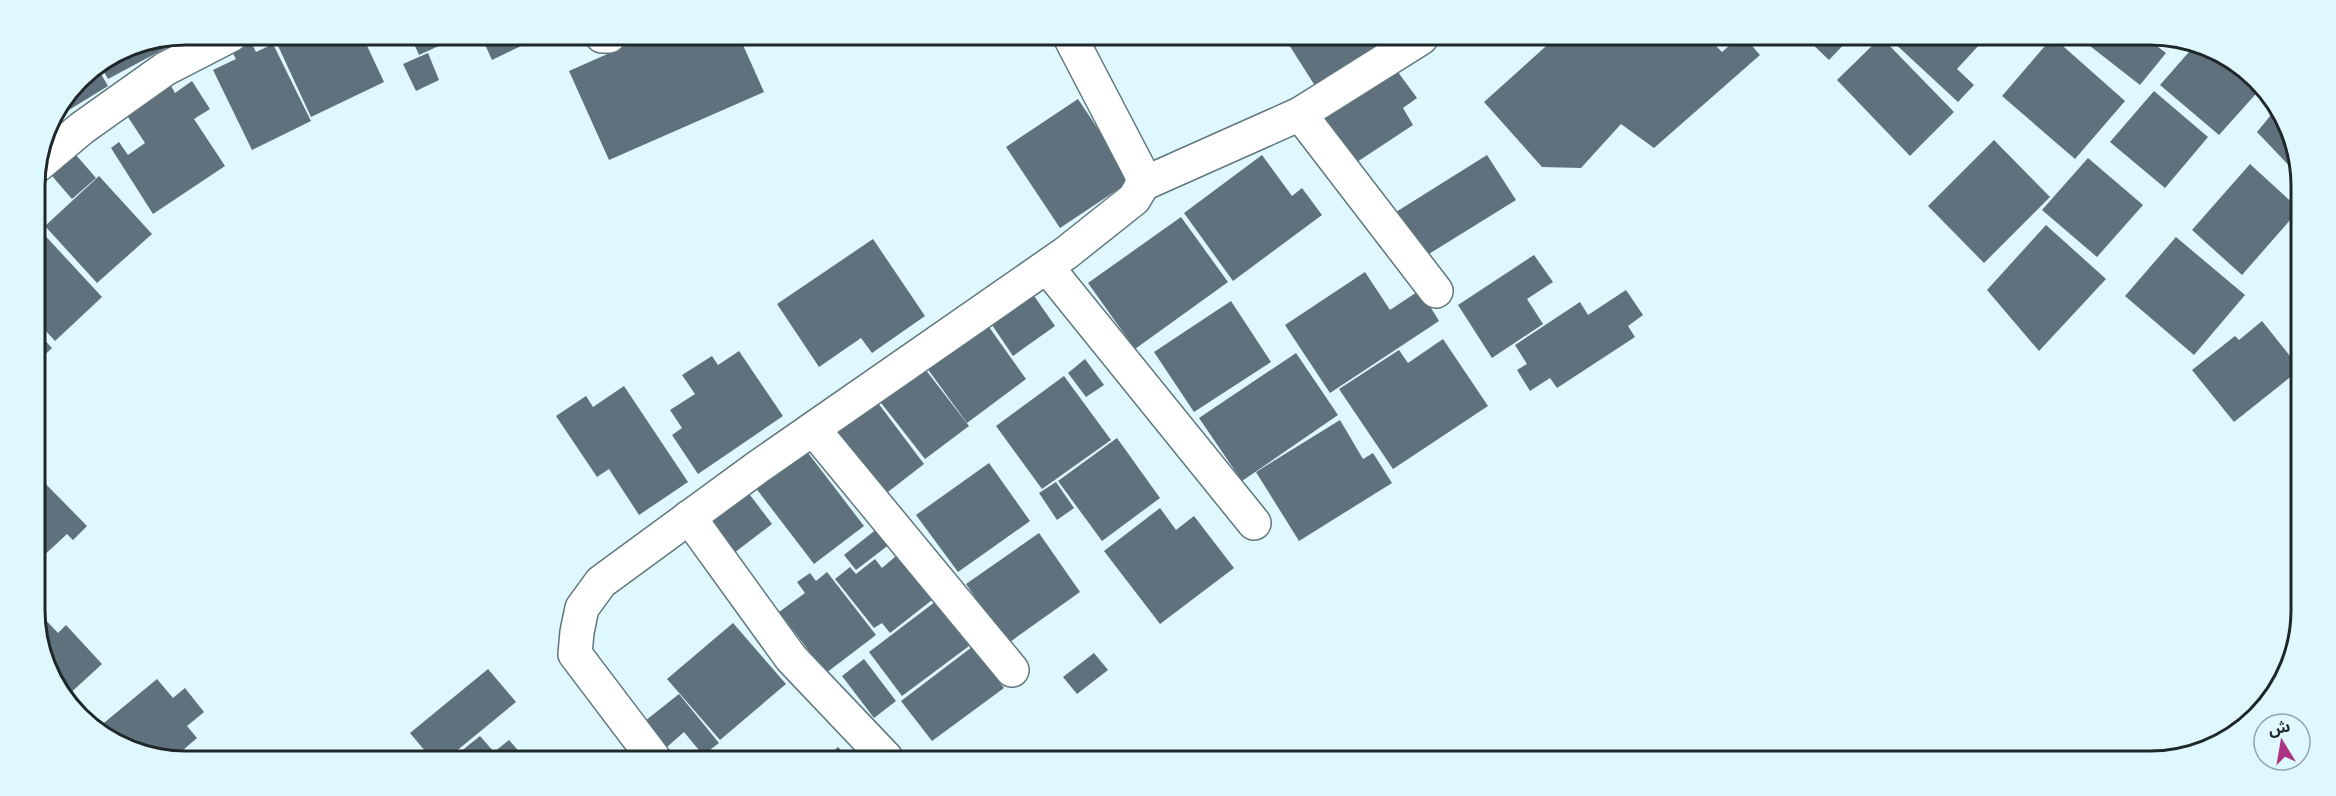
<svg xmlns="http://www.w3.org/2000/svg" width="2336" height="796" font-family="'Fira Sans','Noto Sans Arabic',sans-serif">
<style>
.building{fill:#60717e}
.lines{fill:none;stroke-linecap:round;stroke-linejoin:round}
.minor-casing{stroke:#60777c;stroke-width:36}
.minor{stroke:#fff;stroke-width:33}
.rim{fill:none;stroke:#1e282a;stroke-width:3}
</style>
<rect width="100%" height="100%" fill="#def8fe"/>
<!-- building -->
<g class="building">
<polygon points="273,35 362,35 384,82 311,117"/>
<polygon points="410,35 463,35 419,55"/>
<polygon points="488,35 544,35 492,60 482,38"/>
<polygon points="177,36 179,41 108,79 100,65 128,46"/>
<polygon points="248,36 256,52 273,44 311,121 252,150 213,70 236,59 229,45"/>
<polygon points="648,36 739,36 764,92 609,160 569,71"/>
<polygon points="1284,37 1405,38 1319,92"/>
<polygon points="1555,38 1708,38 1722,52 1737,39 1746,39 1760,55 1654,148 1621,124 1581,168 1542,167 1484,102"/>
<polygon points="1807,39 1849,39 1829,60"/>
<polygon points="1879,39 1883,39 1954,112 1910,156 1837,80"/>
<polygon points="1890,39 1975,39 1980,44 1957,69 1974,85 1958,102"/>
<polygon points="2051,39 2055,39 2125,101 2075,159 2002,96"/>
<polygon points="2081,39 2149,40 2166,53 2140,85"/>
<polygon points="2196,44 2263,86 2219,135 2160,85"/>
<polygon points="428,53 439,80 416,91 403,64"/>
<polygon points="97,67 108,86 51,121 79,79"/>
<polygon points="1395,68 1417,98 1403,108 1413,125 1354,164 1322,117"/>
<polygon points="192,81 210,109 194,119 225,166 153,214 111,148 119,142 128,155 145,143 126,114 170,84 175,93"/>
<polygon points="2154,91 2208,137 2165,188 2110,142"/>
<polygon points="1078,99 1132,180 1060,228 1006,147"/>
<polygon points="2275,110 2299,157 2299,176 2257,132"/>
<polygon points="1994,140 2050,197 1984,263 1928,206"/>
<polygon points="70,148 96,178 72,199 46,169"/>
<polygon points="1262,155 1292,196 1302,188 1322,215 1233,281 1184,213"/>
<polygon points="1487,155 1516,200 1424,257 1396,212"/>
<polygon points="2088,158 2143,205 2097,257 2042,210"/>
<polygon points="2250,164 2298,208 2298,211 2242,275 2192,230"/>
<polygon points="99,176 152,234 97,283 45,226"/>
<polygon points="1181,217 1228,282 1135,349 1088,283"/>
<polygon points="2046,225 2106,279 2039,351 1987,290"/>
<polygon points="39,229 102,297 55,341 36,320 35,233"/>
<polygon points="2176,237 2245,295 2194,355 2125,296"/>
<polygon points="873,239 925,316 872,353 861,338 819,367 777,304"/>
<polygon points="1534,255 1553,282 1527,299 1543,324 1492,358 1458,305"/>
<polygon points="1365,272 1390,310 1420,290 1439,321 1330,393 1285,325"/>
<polygon points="1030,290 1055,326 1013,356 988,319"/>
<polygon points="1626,290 1643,315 1628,326 1635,337 1557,388 1550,378 1530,391 1517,370 1527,364 1515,345 1580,302 1588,315"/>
<polygon points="1231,301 1271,362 1194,412 1154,352"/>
<polygon points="984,320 1026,379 967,423 924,364"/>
<polygon points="2262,321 2298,366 2298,371 2234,422 2192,370 2235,336 2239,340"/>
<polygon points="36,331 52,348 36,363"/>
<polygon points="1443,339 1488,406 1393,469 1339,389 1399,350 1408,363"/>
<polygon points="739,351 783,416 698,474 672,435 682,428 670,410 695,394 682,375 712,356 718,365"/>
<polygon points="1296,353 1338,415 1242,481 1199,418"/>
<polygon points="1085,359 1104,385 1086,397 1068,373"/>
<polygon points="922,365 969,426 925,459 878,399"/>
<polygon points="1064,376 1111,440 1042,489 996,426"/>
<polygon points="624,386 688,482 639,515 609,469 597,477 556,416 586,396 593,407"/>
<polygon points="875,399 924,464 884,495 834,430"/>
<polygon points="1340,420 1363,459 1373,453 1392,483 1299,541 1256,472"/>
<polygon points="1117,438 1160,498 1102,541 1058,481"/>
<polygon points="805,449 864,526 814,564 755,487"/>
<polygon points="989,463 1030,521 958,572 916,515"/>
<polygon points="36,474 87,526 73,540 67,534 39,560 46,568 37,577"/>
<polygon points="1056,482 1074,508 1057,520 1039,493"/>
<polygon points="747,491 772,524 734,553 710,519"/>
<polygon points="1160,508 1176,530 1194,516 1234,568 1160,624 1104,551"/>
<polygon points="878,528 890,544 856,570 844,555"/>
<polygon points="1039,533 1080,592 1007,644 966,584"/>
<polygon points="896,556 932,600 890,633 882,623 874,628 835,579 850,567 856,574 875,559 882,568"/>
<polygon points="827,572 876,635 826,673 779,612 805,593 797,582 810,573 816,581"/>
<polygon points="935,602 969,646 902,696 869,652"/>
<polygon points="37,611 58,633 66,625 102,664 66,697 37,639"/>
<polygon points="733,623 786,684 720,740 667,679"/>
<polygon points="972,647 1004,688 932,741 901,701"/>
<polygon points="1094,653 1108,670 1077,694 1063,677"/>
<polygon points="864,659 896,701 874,718 842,676"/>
<polygon points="488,669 516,702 449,757 430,757 410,733"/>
<polygon points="157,679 173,698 185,688 204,712 187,726 197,738 176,756 147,756 99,727"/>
<polygon points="679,694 719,743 703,755 684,732 667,747 645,721"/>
<polygon points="480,736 494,752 509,740 524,757 454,757"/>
<polygon points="838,747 848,758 826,758"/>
</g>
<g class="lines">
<!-- minor casing -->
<g class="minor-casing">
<g id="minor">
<polyline points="602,36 609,36"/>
<polyline points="1300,114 1436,291"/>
<polyline points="38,165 82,128 165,69 231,35"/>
<polyline points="1143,184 1300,114 1421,38"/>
<polyline points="1047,267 1254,523"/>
<polyline points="814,430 1012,670"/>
<polyline points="689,517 791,658 886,758"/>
<polyline points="653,757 575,654 577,632 582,608 601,582 758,467 1066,253 1134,199 1143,184 1141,173 1070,37"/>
</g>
</g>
<!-- minor -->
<use href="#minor" class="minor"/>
</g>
<!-- crop -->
<path d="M0 0H2336V796H0ZM186 45H2150A141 141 0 0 1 2291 186V610A141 141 0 0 1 2150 751H186A141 141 0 0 1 45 610V186A141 141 0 0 1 186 45Z" fill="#def8fe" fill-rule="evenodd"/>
<path class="rim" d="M186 45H2150A141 141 0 0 1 2291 186V610A141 141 0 0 1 2150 751H186A141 141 0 0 1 45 610V186A141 141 0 0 1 186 45Z"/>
<!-- north arrow -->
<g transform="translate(2282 742) rotate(349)"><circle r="28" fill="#def8fe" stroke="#91a5a9" stroke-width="1.5"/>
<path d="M0-4.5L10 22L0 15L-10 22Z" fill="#ae3384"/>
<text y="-9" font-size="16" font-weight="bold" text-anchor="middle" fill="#1e282a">ش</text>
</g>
</svg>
